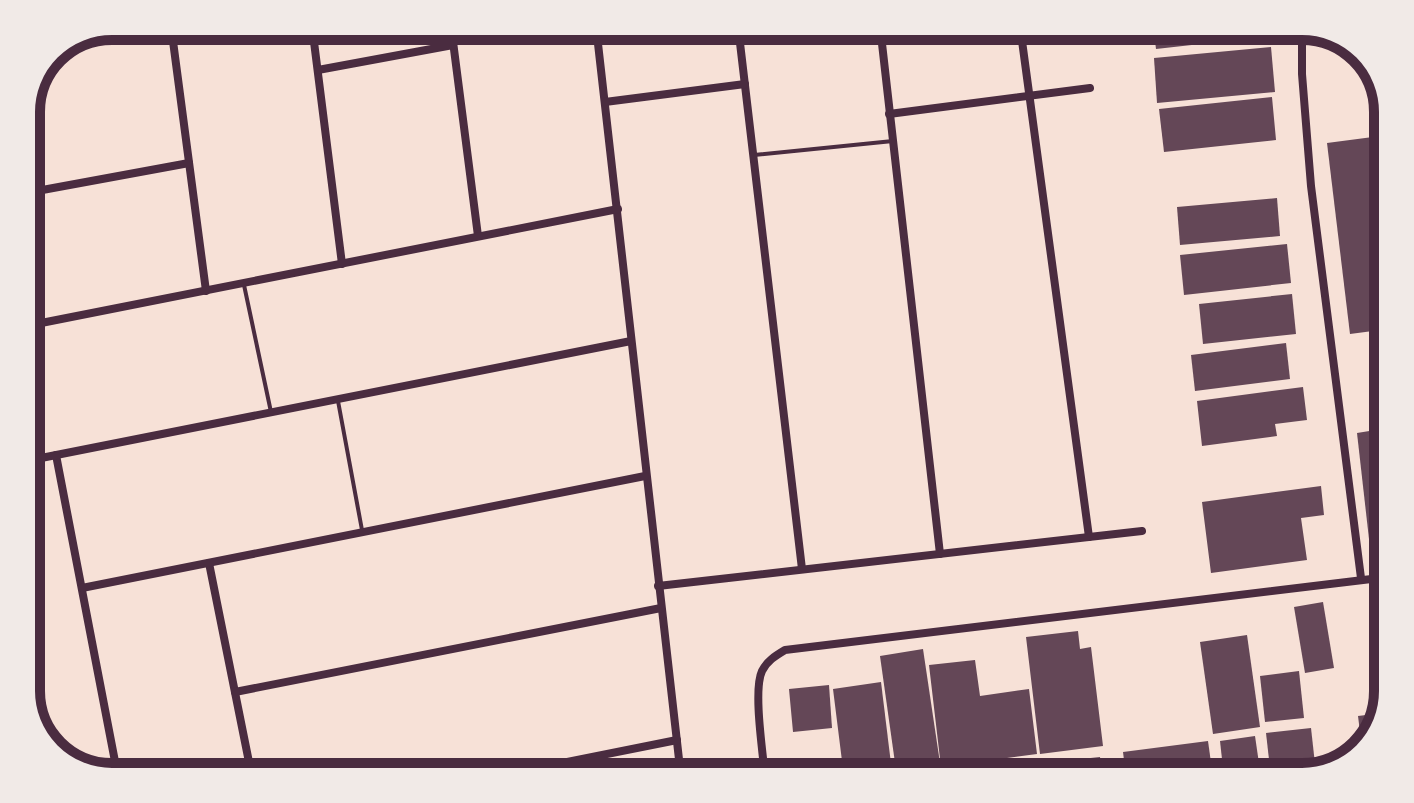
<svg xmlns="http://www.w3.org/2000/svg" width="1414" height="803" font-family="Poppins,sans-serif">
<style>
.building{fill:#644757}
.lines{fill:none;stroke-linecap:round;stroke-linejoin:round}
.service{stroke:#4a2c40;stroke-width:4}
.minor{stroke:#4a2c40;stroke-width:8}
.rim{fill:none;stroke:#4a2c40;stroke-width:10}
</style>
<rect width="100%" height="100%" fill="#f7e1d7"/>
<!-- building -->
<g class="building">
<polygon points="1153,26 1261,26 1263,37 1156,49"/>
<polygon points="1271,47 1275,92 1157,103 1154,58"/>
<polygon points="1272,97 1276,140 1164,152 1159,109"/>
<polygon points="1388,135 1388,329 1350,334 1327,143"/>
<polygon points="1277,198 1280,236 1180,245 1177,207"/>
<polygon points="1287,244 1291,283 1184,295 1180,255"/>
<polygon points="1292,294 1296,334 1203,344 1199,304"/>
<polygon points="1286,343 1290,379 1195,391 1191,355"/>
<polygon points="1303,387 1307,420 1275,424 1277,436 1202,446 1197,401"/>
<polygon points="1388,428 1388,553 1369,539 1357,433"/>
<polygon points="1321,486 1324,515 1301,518 1307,560 1211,573 1202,502"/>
<polygon points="1323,602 1334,668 1305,673 1294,607"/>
<polygon points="1078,631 1080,649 1091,647 1103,746 1040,754 1026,637"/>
<polygon points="1247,635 1260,727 1213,734 1200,642"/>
<polygon points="923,649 940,763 896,770 880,656"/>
<polygon points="975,660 980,696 1029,689 1037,754 941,767 929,665"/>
<polygon points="1299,671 1304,718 1265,722 1260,676"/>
<polygon points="881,682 892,772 844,777 833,689"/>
<polygon points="829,685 832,728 793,732 789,689"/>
<polygon points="1382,713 1377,733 1362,749 1358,716"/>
<polygon points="1311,728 1316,773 1302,777 1271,777 1266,733"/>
<polygon points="1255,736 1261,777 1224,777 1220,741"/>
<polygon points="1208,741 1213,777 1126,777 1123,752"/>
<polygon points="1100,757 1102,777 1044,777 1043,763"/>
<polygon points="939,768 940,777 886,777 886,775"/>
<polygon points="989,769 990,777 947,777 947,775"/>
</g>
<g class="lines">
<!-- service -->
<g class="service">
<polyline points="754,155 893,141"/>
<polyline points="244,285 271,412"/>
<polyline points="338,401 362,530"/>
</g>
<!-- minor -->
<g class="minor">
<polyline points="171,26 206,291"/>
<polyline points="312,26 342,264"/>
<polyline points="451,26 478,236"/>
<polyline points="596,26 681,777"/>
<polyline points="738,26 802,569"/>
<polyline points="880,26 940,554"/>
<polyline points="1020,26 1089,537"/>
<polyline points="1302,26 1302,74 1311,186 1361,578"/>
<polyline points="172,32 201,26"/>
<polyline points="318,70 453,45"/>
<polyline points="605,102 745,84"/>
<polyline points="889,114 1090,88"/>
<polyline points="26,193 189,163"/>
<polyline points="26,326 618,209"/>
<polyline points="56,455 118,777"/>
<polyline points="26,461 631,341"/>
<polyline points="209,563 252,777"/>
<polyline points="658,586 1142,531"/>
<polyline points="82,588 645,476"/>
<polyline points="235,692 661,608"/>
<polyline points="492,777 677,740"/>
<path d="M765 777C763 753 753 690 762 671 767 661 775 656 785 650L1388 577"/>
</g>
</g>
<!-- crop -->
<path d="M0 0H1414V803H0ZM112 40H1302A72 72 0 0 1 1374 112V691A72 72 0 0 1 1302 763H112A72 72 0 0 1 40 691V112A72 72 0 0 1 112 40Z" fill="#f1eae7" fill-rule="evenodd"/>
<path class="rim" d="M112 40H1302A72 72 0 0 1 1374 112V691A72 72 0 0 1 1302 763H112A72 72 0 0 1 40 691V112A72 72 0 0 1 112 40Z"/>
</svg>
